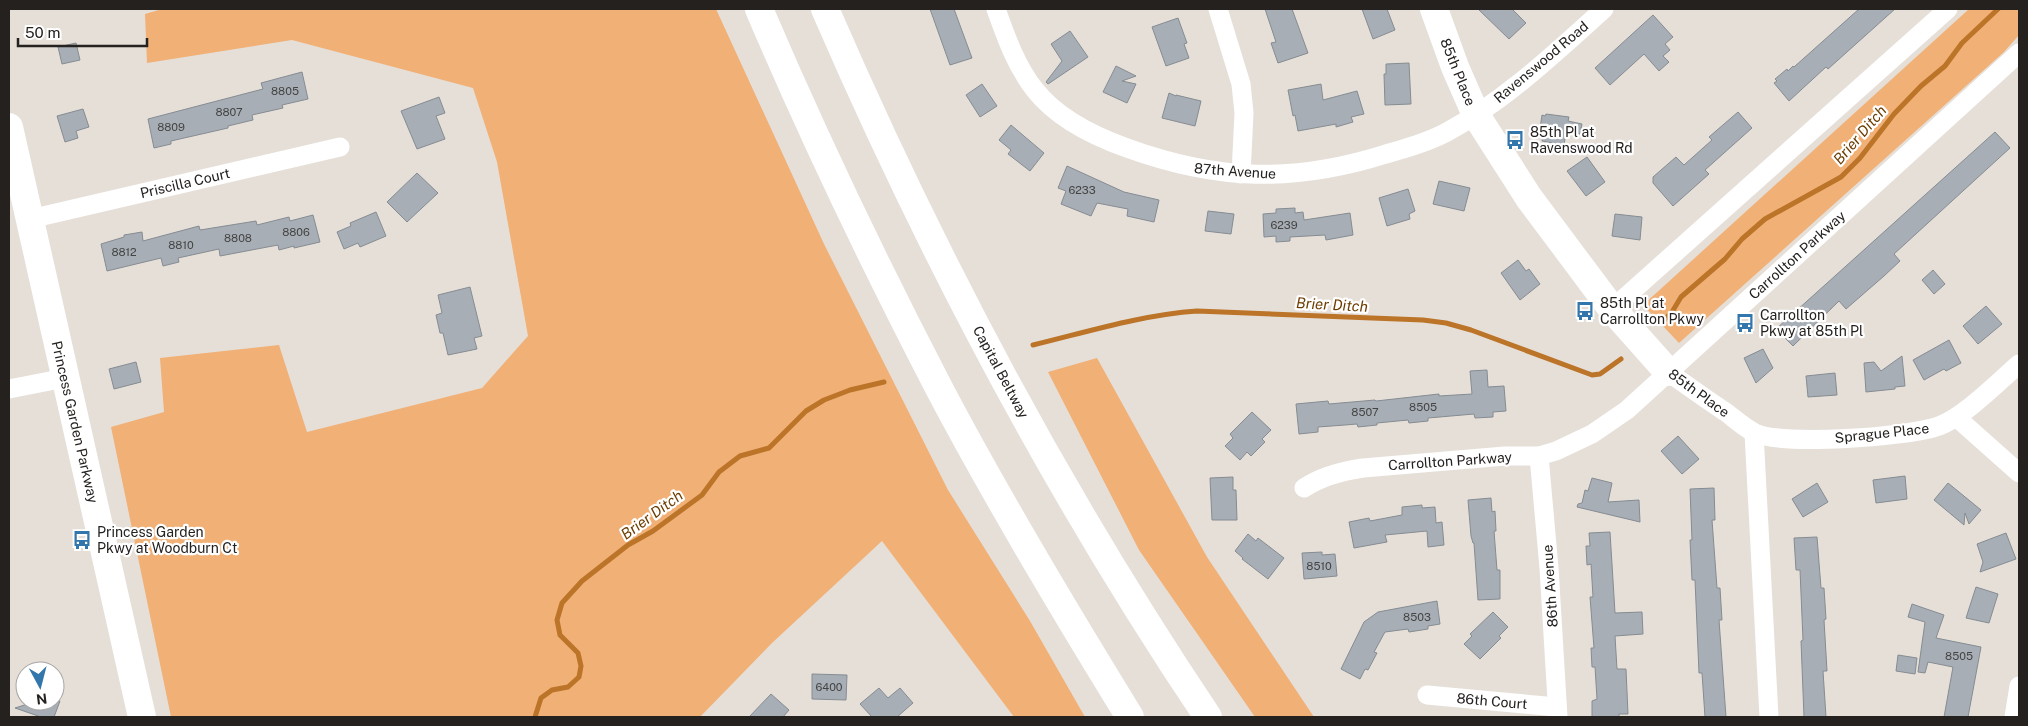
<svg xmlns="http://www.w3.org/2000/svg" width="2028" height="726" font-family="'Public Sans',sans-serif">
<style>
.green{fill:#f0b076}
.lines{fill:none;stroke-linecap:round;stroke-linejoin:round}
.stream{stroke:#bb7428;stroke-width:5}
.building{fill:#a7aeb5;stroke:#858c92}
.street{stroke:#fff;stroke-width:19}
.secondary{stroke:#fff;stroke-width:28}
.highway{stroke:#fff;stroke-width:28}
.labels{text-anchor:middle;stroke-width:4.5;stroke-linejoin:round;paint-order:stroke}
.number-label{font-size:11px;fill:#454444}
.street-label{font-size:14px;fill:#24211f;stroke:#fff}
.poi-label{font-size:14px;fill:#24211f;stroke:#fff;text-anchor:start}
.water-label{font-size:15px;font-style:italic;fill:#6d3d01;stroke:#fff}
</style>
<rect width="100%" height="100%" fill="#e6dfd8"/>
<!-- green -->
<g class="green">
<polygon points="162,9 716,9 824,244 948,490 1030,621 1085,717 1014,717 882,541 772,643 700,717 171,717 111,427 164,412 160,358 279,345 307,432 482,388 528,336 497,162 473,88 292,40 147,63 145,14"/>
<polygon points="1969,9 2019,9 2019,35 2004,52 1679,343 1643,305"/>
<polygon points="1097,358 1207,557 1314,717 1255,717 1139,550 1048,372"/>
</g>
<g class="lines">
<!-- stream -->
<g class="stream">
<polyline points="1662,322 1672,312 1681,297 1725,259 1742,239 1765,219 1841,177 1860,158 1894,114 1921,86 1945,66 1962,43 1998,9"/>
<path d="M1033 345C1087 332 1141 315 1197 311L1423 320 1446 323 1471 330 1592 375 1600 374 1621 359"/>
<polyline points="535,717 541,698 552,690 568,687 579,677 581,666 578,653 560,635 557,620 562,603 582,581 628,545 653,531 702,495 719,472 740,456 769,448 806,411 824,400 850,390 884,382"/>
</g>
</g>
<!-- building -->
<g class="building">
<polygon points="930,9 954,9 972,58 950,65"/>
<polygon points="1265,9 1292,9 1308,53 1278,63 1271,43 1276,42"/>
<polygon points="1362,9 1387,9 1395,30 1373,39"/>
<polygon points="1478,9 1512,9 1526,23 1509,39"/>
<polygon points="1859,9 1895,9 1828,69 1826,67 1789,101 1774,83 1777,81 1775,79 1787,69 1788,71 1793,66 1794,67"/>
<polygon points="1653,15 1673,37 1665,44 1670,50 1663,56 1669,62 1659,71 1644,54 1610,85 1595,68"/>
<polygon points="1178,18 1187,43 1184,44 1189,58 1166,66 1152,27"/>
<polygon points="1070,31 1088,57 1048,84 1046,82 1062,61 1051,44"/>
<polygon points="76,43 80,60 62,64 58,47"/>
<polygon points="1409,63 1411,104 1385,105 1384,74 1386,74 1386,64"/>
<polygon points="1116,66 1136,76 1122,81 1136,84 1127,103 1103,92"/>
<polygon points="302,72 308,99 282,105 283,108 252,115 253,120 228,126 228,128 171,141 171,144 154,148 148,119 263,89 261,83"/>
<polygon points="982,84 997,106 980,117 966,95"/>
<polygon points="1321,84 1323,100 1357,91 1364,114 1351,117 1353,122 1336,127 1336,124 1298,131 1295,115 1293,116 1288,90"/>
<polygon points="1169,93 1176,96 1176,95 1201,101 1195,126 1162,118"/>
<polygon points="439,97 445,113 436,116 445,139 417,149 401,111"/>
<polygon points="83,109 89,127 76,131 78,138 65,142 57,116"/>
<polygon points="1738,112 1752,128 1705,170 1709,174 1673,206 1653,183 1653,177 1676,157 1684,165 1712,140 1709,137"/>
<polygon points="1546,114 1569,117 1568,121 1582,124 1580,134 1566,132 1564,145 1542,141 1544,129 1540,128 1542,115 1545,116"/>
<polygon points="1011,125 1044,153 1030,171 1008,154 1011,150 999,140"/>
<polygon points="1995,132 2010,148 1894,254 1900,261 1884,276 1846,309 1839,301 1793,346 1776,329"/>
<polygon points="1587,157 1605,182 1586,196 1567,171"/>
<polygon points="1067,166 1124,192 1159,200 1154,222 1127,216 1128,209 1097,203 1091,216 1061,204 1066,191 1058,188"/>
<polygon points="417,173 438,193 407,222 387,202"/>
<polygon points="1439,181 1470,188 1464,211 1433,204"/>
<polygon points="1408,189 1415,211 1409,214 1410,219 1387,226 1379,198"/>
<polygon points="1295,208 1295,213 1303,212 1304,220 1350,213 1353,235 1326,240 1325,235 1290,237 1290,241 1276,242 1276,236 1264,237 1263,214 1276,213 1276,209"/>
<polygon points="1208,211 1234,214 1231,234 1205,231"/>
<polygon points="376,212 386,236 360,247 358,243 344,249 337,232 351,226 350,223"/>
<polygon points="1615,214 1642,217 1640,240 1612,236"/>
<polygon points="313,215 320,242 294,248 294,246 279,250 278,245 220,256 219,249 178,258 179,262 163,266 161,258 107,271 101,244 124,237 124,235 142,232 143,241 199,226 200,230 256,221 257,225 289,217 290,221"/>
<polygon points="1518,260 1526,271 1529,269 1540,284 1520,300 1501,273"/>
<polygon points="1933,270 1945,284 1934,294 1922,280"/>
<polygon points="470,287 482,336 474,338 477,349 448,355 443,333 440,333 436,315 442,313 438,295"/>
<polygon points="1986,306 2002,324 1978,344 1963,326"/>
<polygon points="1949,340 1961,363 1946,371 1944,369 1924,380 1913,360"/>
<polygon points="1763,349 1773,368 1756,383 1744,358"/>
<polygon points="1902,356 1905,386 1895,387 1895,389 1866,392 1864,363 1874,362 1881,371"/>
<polygon points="136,362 141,382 114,389 109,369"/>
<polygon points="1487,370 1488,387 1504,386 1506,411 1493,412 1493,417 1475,418 1474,414 1428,418 1428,421 1409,423 1408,420 1377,423 1377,425 1358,427 1357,424 1345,425 1318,427 1318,432 1299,434 1296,404 1328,401 1329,404 1375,400 1376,401 1439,394 1439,396 1472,394 1470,371"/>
<polygon points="1835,373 1837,395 1808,397 1806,376"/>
<polygon points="1252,412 1271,430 1262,439 1265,442 1251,456 1247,452 1240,460 1225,446 1233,438 1230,434"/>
<polygon points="1678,436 1699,459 1682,474 1661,451"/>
<polygon points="1905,476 1907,499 1876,503 1873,480"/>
<polygon points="1233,477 1233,490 1236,490 1237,520 1212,520 1210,478"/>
<polygon points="1592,478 1612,483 1608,502 1639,500 1640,522 1577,507 1578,504 1582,503 1585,490 1588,491"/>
<polygon points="1817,483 1828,502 1803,517 1792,499"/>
<polygon points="1948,483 1981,510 1969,524 1965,513 1964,525 1934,500"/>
<polygon points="1714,488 1715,520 1712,520 1717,588 1720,588 1722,620 1719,620 1726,717 1705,717 1702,673 1699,673 1695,580 1692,580 1690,540 1692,540 1690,489"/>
<polygon points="1491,498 1492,512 1495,511 1496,531 1494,531 1497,570 1500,570 1500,599 1478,600 1474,543 1473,543 1471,536 1468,500"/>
<polygon points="1422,505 1422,508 1435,507 1436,523 1442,522 1444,545 1428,547 1427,531 1385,535 1387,542 1354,548 1349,522 1369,518 1370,521 1402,515 1402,507"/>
<polygon points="1610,532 1615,613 1642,612 1643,634 1615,636 1617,669 1626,669 1628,714 1619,714 1619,717 1592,717 1592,701 1597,699 1595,667 1592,667 1591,648 1594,648 1590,597 1593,597 1591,564 1587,565 1586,546 1590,546 1589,533"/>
<polygon points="2006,533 2016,559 1980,572 1983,562 1977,544"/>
<polygon points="1248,534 1256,541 1258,538 1284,558 1268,579 1242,559 1243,558 1235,551"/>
<polygon points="1817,537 1821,588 1824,588 1826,619 1824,620 1827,671 1823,671 1826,717 1804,717 1801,641 1803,640 1800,570 1796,570 1794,538"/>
<polygon points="1322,552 1322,555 1335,554 1337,576 1304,579 1302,553"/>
<polygon points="1976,587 1998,594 1989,623 1966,618"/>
<polygon points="1437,601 1440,624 1428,626 1428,629 1409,632 1408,629 1385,632 1374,652 1377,653 1368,670 1365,669 1360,679 1341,669 1364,622 1378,612"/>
<polygon points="1912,604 1944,615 1936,638 1981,647 1968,717 1944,717 1953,667 1928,662 1925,673 1918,672 1925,622 1908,617"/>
<polygon points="1493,612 1508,627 1499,636 1501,638 1480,659 1464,644 1472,636 1470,634"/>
<polygon points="1898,655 1917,658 1915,674 1896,671"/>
<polygon points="812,674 847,675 846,700 812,699"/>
<polygon points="879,688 888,698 900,688 913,703 897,717 872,717 860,704"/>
<polygon points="771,694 789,710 783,717 749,717"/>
<polygon points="37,701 60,701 54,717 41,717 15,708"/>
</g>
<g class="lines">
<!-- street -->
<g class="street">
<path d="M996 9C1006 37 1016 66 1035 90 1058 119 1093 136 1127 148 1218 181 1294 183 1386 154 1407 148 1428 142 1447 132 1506 100 1555 53 1604 9"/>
<polyline points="1218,9 1241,84 1244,113 1241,174"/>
<polyline points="30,219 340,147"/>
<polyline points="1612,309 1948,9"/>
<path d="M1668 372C1688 386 1707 400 1727 413 1736 420 1745 428 1755 433 1783 446 1909 437 1939 426 1965 416 1997 383 2019 364"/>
<polyline points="9,389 65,378"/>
<polyline points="1956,417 2019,473"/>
<polyline points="1754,433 1769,717"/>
<polyline points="1539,456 1549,568 1558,717"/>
<path d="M1304 488C1322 476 1342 471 1363 468L1505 456H1539L1556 451 1592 434 1627 410 2019 53"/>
<polyline points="1427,695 1557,707"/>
<polyline points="2014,717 2019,686"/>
</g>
<!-- secondary -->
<g class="secondary">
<polyline points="1434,9 1455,67 1476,115 1529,198 1612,309 1668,372"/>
<polyline points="9,127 142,717"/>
</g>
<!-- highway -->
<g class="highway">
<path d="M759 9C814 138 875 265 940 390 999 502 1064 610 1130 717"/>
<path d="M825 9C932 256 1058 494 1208 717"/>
</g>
</g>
<!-- icons -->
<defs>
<g id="bus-bare" transform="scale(1.5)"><path d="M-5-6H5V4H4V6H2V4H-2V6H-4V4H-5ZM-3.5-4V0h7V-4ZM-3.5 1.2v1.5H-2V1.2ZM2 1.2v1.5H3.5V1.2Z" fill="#3376ac" stroke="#fff" stroke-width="2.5" paint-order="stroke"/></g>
</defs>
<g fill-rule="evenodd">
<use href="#bus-bare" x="1515" y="140"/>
<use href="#bus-bare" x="1585" y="311"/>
<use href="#bus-bare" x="1745" y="323"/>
<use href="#bus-bare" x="82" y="540"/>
</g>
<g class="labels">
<!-- number labels -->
<g class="number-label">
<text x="285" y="95">8805</text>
<text x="229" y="116">8807</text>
<text x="171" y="131">8809</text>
<text x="1082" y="194">6233</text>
<text x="1284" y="229">6239</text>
<text x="296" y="236">8806</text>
<text x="238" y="242">8808</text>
<text x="181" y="249">8810</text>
<text x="124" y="256">8812</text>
<text x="1423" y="411">8505</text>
<text x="1365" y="416">8507</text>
<text x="1319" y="570">8510</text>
<text x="1417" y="621">8503</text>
<text x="1959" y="660">8505</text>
<text x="829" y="691">6400</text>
</g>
<!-- street labels -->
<g class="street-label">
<text transform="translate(1541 62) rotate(-40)" y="5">Ravenswood Road</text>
<text transform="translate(1458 72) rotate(68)" y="5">85th Place</text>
<text transform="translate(1235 171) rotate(4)" y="5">87th Avenue</text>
<text transform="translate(185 183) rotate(-13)" y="5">Priscilla Court</text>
<text transform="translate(1797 255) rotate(-42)" y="5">Carrollton Parkway</text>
<text transform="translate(1001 372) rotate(62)" y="5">Capital Beltway</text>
<text transform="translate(1699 393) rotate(36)" y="5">85th Place</text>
<text transform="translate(75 422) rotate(77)" y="5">Princess Garden Parkway</text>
<text transform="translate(1882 433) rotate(-6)" y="5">Sprague Place</text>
<text transform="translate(1450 461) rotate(-4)" y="5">Carrollton Parkway</text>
<text transform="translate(1550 586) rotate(-94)" y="5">86th Avenue</text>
<text transform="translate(1492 701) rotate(5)" y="5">86th Court</text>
</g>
<!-- poi labels -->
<g class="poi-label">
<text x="1530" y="137">85th Pl at<tspan x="1530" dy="16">Ravenswood Rd</tspan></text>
<text x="1600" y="308">85th Pl at<tspan x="1600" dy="16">Carrollton Pkwy</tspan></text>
<text x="1760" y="320">Carrollton<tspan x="1760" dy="16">Pkwy at 85th Pl</tspan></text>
<text x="97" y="537">Princess Garden<tspan x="97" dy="16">Pkwy at Woodburn Ct</tspan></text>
</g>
<!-- water labels -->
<g class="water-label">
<text transform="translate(1860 135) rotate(-49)" y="5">Brier Ditch</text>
<text transform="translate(1332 305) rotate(3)" y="5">Brier Ditch</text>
<text transform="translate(652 515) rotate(-36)" y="5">Brier Ditch</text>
</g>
</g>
<!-- border -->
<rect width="2028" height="726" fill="none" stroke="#24211f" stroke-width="20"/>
<!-- north arrow -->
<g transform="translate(40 686) rotate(173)"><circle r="24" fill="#ffffff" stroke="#a7a6a5"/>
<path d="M0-4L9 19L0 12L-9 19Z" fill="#3376ac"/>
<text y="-8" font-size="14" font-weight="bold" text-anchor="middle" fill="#24211f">N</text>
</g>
<!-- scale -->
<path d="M18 38v8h129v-8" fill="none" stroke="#24211f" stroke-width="2.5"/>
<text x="25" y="38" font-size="15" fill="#24211f" stroke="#ffffff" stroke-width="4" paint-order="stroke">50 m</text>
</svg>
